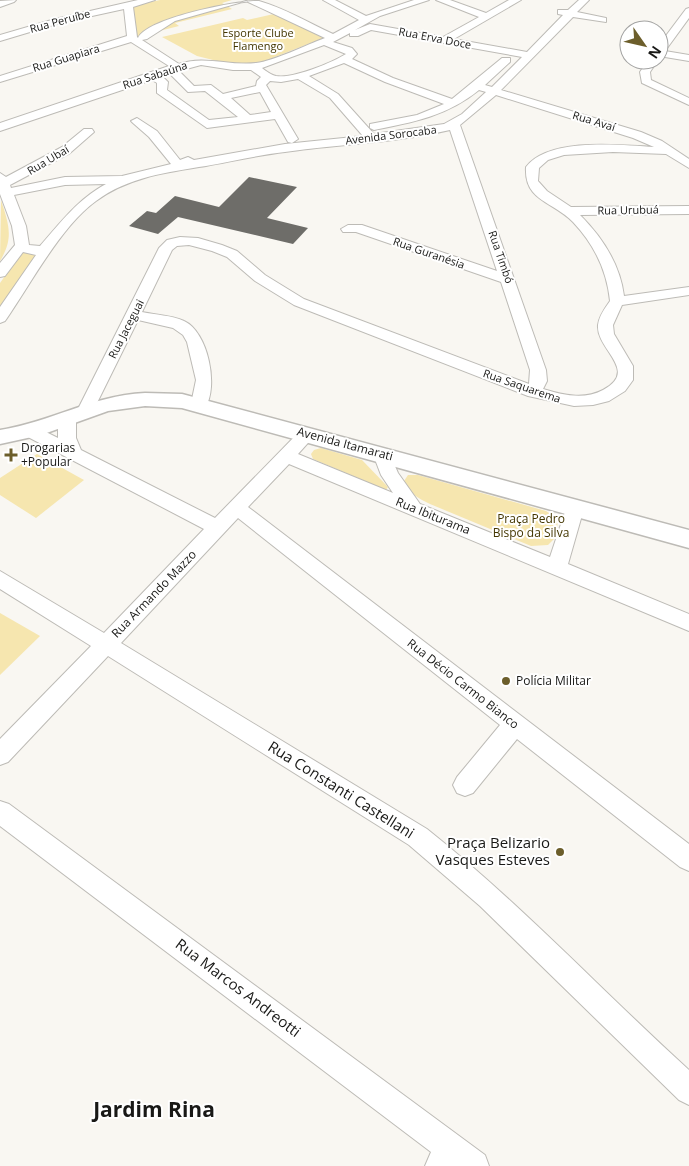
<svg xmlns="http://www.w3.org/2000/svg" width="689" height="1166" font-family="'Open Sans',sans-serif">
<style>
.green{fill:#f6e6af}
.building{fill:#6e6d69}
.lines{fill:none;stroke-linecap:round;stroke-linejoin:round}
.minor-casing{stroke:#bdbbb6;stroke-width:2}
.major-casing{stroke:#bdbbb6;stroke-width:3}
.minor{fill:#fff;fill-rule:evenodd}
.major{fill:#fff;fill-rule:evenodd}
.poi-dot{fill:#6c5e2b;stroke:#fff;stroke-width:2}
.labels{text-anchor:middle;stroke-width:4;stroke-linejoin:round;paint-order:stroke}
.far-street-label{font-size:11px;fill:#191917;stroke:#fff}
.far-park-label{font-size:11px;fill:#433600;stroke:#fff}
.street-label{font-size:12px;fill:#191917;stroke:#fff}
.poi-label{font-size:12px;fill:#191917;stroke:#fff;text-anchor:start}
.park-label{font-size:12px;fill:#433600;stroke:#fff}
.near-street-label{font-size:15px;fill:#191917;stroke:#fff}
.near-poi-label{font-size:15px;fill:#191917;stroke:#fff;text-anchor:end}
.near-district-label{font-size:21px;font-weight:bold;fill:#191917;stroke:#fff}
</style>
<rect width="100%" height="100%" fill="#f9f7f2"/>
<!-- green -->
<g class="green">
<polygon points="160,0 232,0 222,3 232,9 175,23 179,26 135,37 132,6"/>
<polygon points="278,13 326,37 257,64 233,65 197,56 162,37 243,18 247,20"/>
<path d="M1 200C9 225 14 238 0 261Z"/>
<polygon points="22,252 38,254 0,308 0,283"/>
<polygon points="321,448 362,460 388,487 386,490 313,459 311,454 314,450"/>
<polygon points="37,454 84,480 36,518 0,495 0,478"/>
<path d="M408 475H418L546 511 558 519 556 537 548 545 531 546 430 504C419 499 409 493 404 481Z"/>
<polygon points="0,613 40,636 0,675"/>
</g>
<!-- building -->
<polygon class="building" points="249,177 297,187 267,218 308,228 293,244 178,217 158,234 129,226 147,211 156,213 175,196 219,207"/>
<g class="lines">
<!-- minor casing -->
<g class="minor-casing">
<g id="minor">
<polygon points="16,0 14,2 0,7 0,1"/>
<path d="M138 0H155L133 7 137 37 138 38C147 18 238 0 259 1 284 8 309 23 333 34L359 20 323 0H335L366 16 414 0H429L380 16 355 30 370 24 443 37 479 17 436 0H450L486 13 509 0H521L454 39 527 52 563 15 558 14V10H568L579 0H589L577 12 606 18V22L573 17 501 90 641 132 662 141 689 159V168L666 154 613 152 564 155 548 160 539 168 538 181 547 191 571 207 689 206V214L580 215C602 237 620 264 624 296L689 287V295L622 305 613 325 614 334 633 366V380L625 391 609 401 593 405 574 406 528 396 294 305 255 281 227 257 212 251 189 245 177 246 172 250 142 312C155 315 172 315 184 321 208 332 219 386 205 408H193L191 404 196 380 187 342 183 335 173 328 138 320 93 411 91 415H79L77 411 159 248 167 240 180 237 198 238 222 245 237 251 265 275 304 299 529 384 530 370 501 282 356 232H343L341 229 348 225H362L497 271 450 130C396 143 340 144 285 152 259 155 233 161 206 166 168 172 128 177 96 201 61 226 30 285 5 321L0 323V307L36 255 23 252 5 276 0 277V263L15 245 12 226 0 194V173L6 177 62 147 84 129H92L94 132 70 153 10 185 11 188 65 177 122 176 171 164 149 137 133 123 131 121 137 118 157 131 180 160 188 157 194 160 285 144 363 136 330 98 298 79 281 82 270 81 266 85 298 139 292 143 288 142 275 119 207 128 157 93V83L152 80 0 131V123L169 66 131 42 0 82V76L127 36 124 9 60 23 0 41V35L55 19ZM246 1 325 38C306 45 274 61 256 63 229 66 204 55 179 64L142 40 147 39 175 21ZM371 30 522 57 492 87 485 85 510 62V58H502L452 99 393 78 352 59 357 54 352 48 333 42 350 33V36H358ZM324 45 346 54C331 63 293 79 276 76 271 75 266 71 262 68ZM344 63 385 82 444 104 417 115 370 124V128L374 130C414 122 447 116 479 90L486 92 462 114 444 124 374 134 338 94 309 76ZM201 65 233 70H251L261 77 257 81 256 86 223 94 211 85 194 86 179 71ZM170 74 188 92 205 91 238 117 209 120 167 90 168 82 162 76ZM260 92 271 112 250 115 231 98ZM496 95 633 138 654 147C620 145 549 137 526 167 524 201 552 201 573 222 594 244 607 271 610 301 605 308 599 316 598 325 596 350 640 370 603 390 584 400 563 395 543 389L547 381 546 370 460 125ZM106 184C77 200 62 221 40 246L29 245 26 226 14 195 65 185Z"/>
<polygon points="689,8 689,18 665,51 689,55 689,61 659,56 659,45 686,9"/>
<polygon points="648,60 658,60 650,72 651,80 689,98 689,105 642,83 640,72"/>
<path d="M67 413 73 415 76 419V438L81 450 215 518 301 430H313L316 434 298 454 393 493 381 475 373 454 376 450H388L398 473 420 504 550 557 568 503 575 501 582 503 584 508 568 564 689 614V631L289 464 248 507 689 844V871L680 867 517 739 473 793 465 796 457 793 453 785 457 777 500 725 238 518 121 643 427 829C520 903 601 990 689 1070V1105L679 1100 480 906 409 845 108 656 8 762 0 765V739L91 646 0 589V571L104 633 204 529 26 436 23 432 26 428H38L58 438V419L61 415Z"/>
<polygon points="0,801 9,804 485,1155 489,1166 425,1166 431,1152 0,826"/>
</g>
</g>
<!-- major casing -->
<g class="major-casing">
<path id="major" d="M145 393 182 394 689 530V548L182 408 145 406 108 411 41 435 0 444V430C52 422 90 396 145 393Z"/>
</g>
<!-- minor -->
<use href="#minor" class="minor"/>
<!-- major -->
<use href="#major" class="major"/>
</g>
<!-- markers -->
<g class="poi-dot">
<path d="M8.5 447.5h5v5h5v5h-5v5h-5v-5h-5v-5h5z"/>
<circle cx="506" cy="681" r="5"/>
<circle cx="560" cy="852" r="5"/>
</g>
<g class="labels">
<!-- far-street labels -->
<g class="far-street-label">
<text transform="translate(60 21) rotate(-15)" y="4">Rua Peruíbe</text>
<text transform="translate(435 38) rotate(11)" y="4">Rua Erva Doce</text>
<text transform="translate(66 58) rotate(-17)" y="4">Rua Guapiara</text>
<text transform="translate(155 75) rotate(-18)" y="4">Rua Sabaúna</text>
<text transform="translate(594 121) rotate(17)" y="4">Rua Avaí</text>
<text transform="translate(391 135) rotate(-7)" y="4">Avenida Sorocaba</text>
<text transform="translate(48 160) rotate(-31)" y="4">Rua Ubaí</text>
<text transform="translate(628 210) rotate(-1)" y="4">Rua Urubuá</text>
<text transform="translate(429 253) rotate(19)" y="4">Rua Guranésia</text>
<text transform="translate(501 257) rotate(71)" y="4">Rua Timbó</text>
<text transform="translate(126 329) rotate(-63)" y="4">Rua Jaceguai</text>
<text transform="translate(522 386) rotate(19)" y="4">Rua Saquarema</text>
</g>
<!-- far-park labels -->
<g class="far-park-label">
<text x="258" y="37">Esporte Clube<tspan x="258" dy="13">Flamengo</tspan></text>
</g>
<!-- street labels -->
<g class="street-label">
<text transform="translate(345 444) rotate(15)" y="4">Avenida Itamarati</text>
<text transform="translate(433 516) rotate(22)" y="4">Rua Ibiturama</text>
<text transform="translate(154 594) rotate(-46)" y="4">Rua Armando Mazzo</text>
<text transform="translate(463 684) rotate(38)" y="4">Rua Décio Carmo Bianco</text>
</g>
<!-- poi labels -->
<g class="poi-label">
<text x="21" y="452">Drogarias<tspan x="21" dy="14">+Popular</tspan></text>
<text x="516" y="685">Polícia Militar</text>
</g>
<!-- park labels -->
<g class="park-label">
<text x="531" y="523">Praça Pedro<tspan x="531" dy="14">Bispo da Silva</tspan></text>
</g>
<!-- near-street labels -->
<g class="near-street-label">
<text transform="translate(341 790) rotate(32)" y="5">Rua Constanti Castellani</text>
<text transform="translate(238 988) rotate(37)" y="5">Rua Marcos Andreotti</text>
</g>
<!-- near-poi labels -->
<g class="near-poi-label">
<text x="550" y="848">Praça Belizario<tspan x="550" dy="17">Vasques Esteves</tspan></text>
</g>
<!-- near-district labels -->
<g class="near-district-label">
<text x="154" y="1117">Jardim Rina</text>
</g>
</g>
<!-- north arrow -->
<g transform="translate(644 45) rotate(124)"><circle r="24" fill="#ffffff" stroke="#a3a3a2"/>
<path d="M0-4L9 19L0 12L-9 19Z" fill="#6c5e2b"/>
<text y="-8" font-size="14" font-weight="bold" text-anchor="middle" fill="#191917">N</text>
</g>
</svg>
